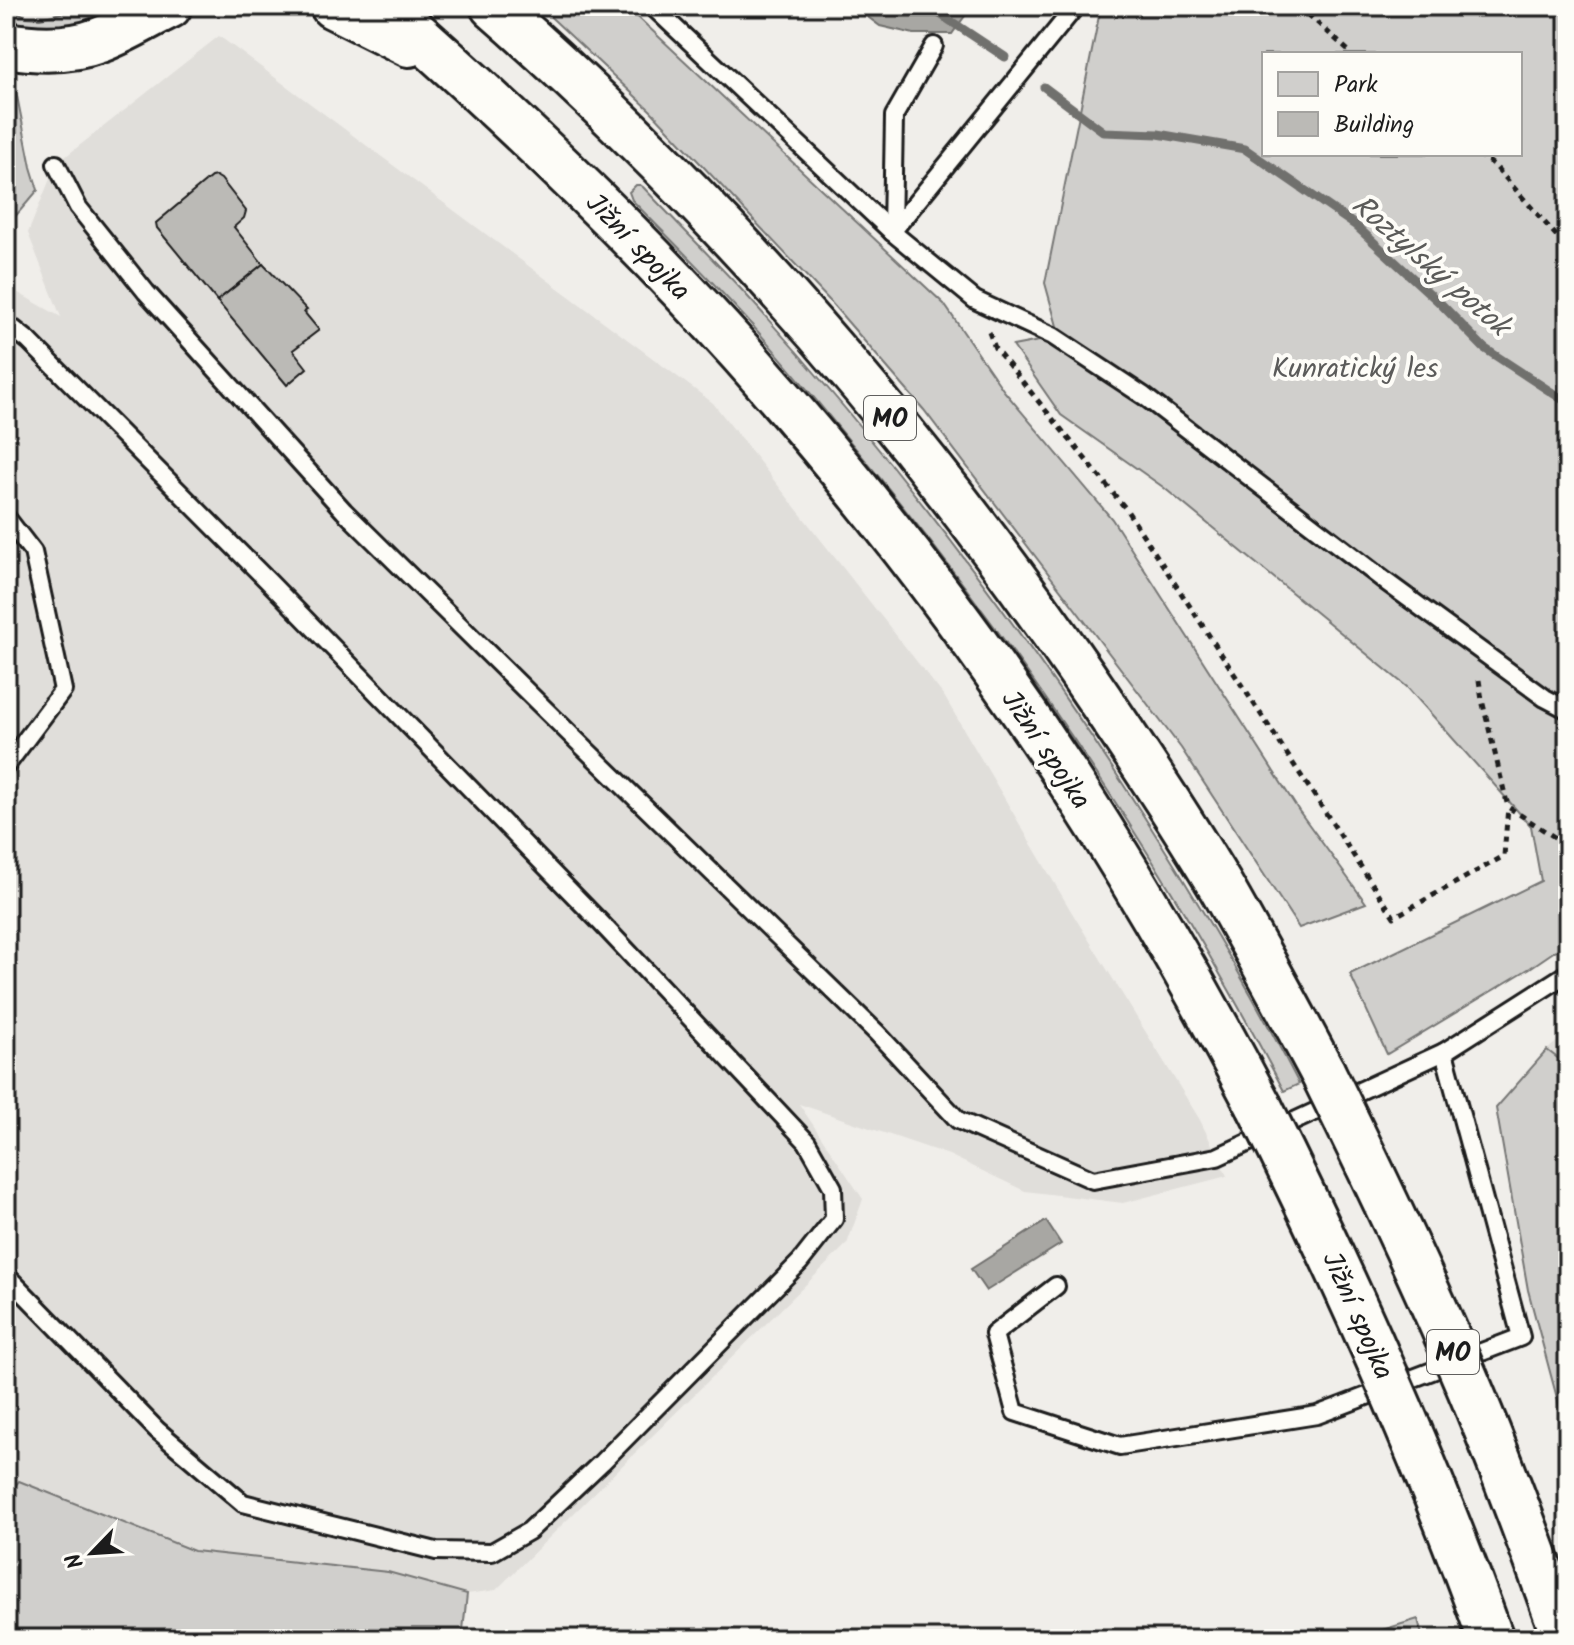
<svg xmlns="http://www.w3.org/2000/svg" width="1574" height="1645" font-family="Kalam,sans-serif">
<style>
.built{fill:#e0deda}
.green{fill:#d0cfcc;stroke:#767674;stroke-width:2;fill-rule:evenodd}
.water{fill:#a8a7a3;stroke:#706f6d;stroke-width:2}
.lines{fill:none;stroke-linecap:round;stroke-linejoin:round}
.stream{stroke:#706f6d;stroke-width:9}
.building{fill:#bbbab6;stroke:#1c1c1c;stroke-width:2}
.lane-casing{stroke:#1c1c1c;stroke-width:22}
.highway-casing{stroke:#1c1c1c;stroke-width:50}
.path{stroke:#1c1c1c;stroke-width:5;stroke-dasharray:6 6;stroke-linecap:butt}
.lane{stroke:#fdfcf7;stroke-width:16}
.highway{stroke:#fdfcf7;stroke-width:44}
.highway-bridge-casing{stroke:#1c1c1c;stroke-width:50;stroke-linecap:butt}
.highway-bridge{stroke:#fdfcf7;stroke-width:44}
.labels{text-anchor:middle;stroke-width:8;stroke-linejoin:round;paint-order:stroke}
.shield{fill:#fdfcf7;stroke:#605f5e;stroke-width:2}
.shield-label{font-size:26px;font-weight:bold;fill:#1c1c1c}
.street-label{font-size:28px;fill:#1c1c1c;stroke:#fdfcf7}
.park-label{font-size:28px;fill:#5b5b5a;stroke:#fdfcf7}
.water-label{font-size:30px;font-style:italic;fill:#5b5b59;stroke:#fdfcf7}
</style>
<rect width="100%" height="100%" fill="#f0eeea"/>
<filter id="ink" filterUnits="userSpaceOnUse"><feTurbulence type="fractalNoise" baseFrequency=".0125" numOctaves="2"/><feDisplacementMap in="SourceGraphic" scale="16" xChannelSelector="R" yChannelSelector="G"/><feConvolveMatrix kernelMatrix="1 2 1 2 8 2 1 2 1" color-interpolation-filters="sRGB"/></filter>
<g filter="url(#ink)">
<!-- built -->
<g class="built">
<polygon points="219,36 713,403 944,696 1071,911 1200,1120 1227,1176 1123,1203 1025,1191 949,1155 799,1104 863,1199 847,1244 496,1590 467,1594 388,1572 194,1551 20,1481 6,1498 6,286 61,317 28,233 56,164"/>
<polygon points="1568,1032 1568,1066 1547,1050"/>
</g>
<!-- green -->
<g class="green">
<polygon points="6,6 27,17 40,18 61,13 75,6 136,6 95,27 6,32"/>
<polygon points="539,6 626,6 944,304 1004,391 1112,519 1299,811 1366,903 1299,928 1181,748 924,410 828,299 651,111"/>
<path d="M1101 6H1568V942L1530 968 1387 1054 1350 974 1541 881 1531 826 1407 687 1163 487 1061 415 1013 346 1060 337 1045 283ZM1264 54H1520V154H1264Z"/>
<polygon points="6,74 16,91 31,167 38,190 6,227"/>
<path d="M636 185H640L643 187C675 221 708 254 740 288 880 442 1007 607 1121 781 1185 879 1245 979 1299 1084L1284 1091C1162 858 1015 640 847 438 808 390 768 341 725 296 695 263 663 232 632 200L629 192Z"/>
<polygon points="1547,1050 1568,1066 1568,1439 1528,1290 1496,1108"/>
<polygon points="19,1481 194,1551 388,1572 467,1594 462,1639 6,1639 6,1498"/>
<polygon points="1418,1619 1423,1639 1353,1639"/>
</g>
<!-- water -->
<g class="water">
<polygon points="853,6 972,6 952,34 914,34 880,26"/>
<polygon points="1046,1221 1061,1244 986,1291 971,1269"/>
</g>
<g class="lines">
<!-- stream -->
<g class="stream">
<polyline points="928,6 1005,57"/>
<polyline points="1044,87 1104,132 1158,134 1245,149 1355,225 1441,304 1484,348 1568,403"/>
</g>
</g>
<!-- building -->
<g class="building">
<polygon points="216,176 221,179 246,211 244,218 234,227 263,264 217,301 157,228 156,223 211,177"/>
<polygon points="263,264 307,310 304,312 319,330 293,350 307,368 287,385 217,301"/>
</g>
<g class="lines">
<!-- lane casing -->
<g class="lane-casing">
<g id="lane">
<polyline points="652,6 892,232 975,300 1053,336 1144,396 1385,581 1545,698 1568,710"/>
<polyline points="56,164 78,207 146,292 344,511 572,736 877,1033 958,1120 1093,1180 1217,1157 1444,1052 1568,973"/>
<polyline points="892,232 1076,6"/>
<polyline points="892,232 894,116 934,46"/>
<polyline points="6,323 29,341 270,583 601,923 807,1142 833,1188 834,1219 800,1262 602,1462 529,1531 492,1552 436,1551 243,1503 157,1430 6,1275"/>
<polyline points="6,517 33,552 63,690 6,766"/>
<polyline points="1056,1286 994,1334 1015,1412 1120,1446 1317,1415 1521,1337 1444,1052"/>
</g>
</g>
<!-- highway casing -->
<g class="highway-casing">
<g id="highway">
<polyline points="333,6 409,44"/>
<path d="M385 6C510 116 630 230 741 353 873 501 995 661 1100 828 1157 919 1209 1011 1259 1106"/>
<path d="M493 6C717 202 914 430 1083 675 1131 745 1178 815 1221 887 1256 948 1290 1011 1323 1073"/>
<path d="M6 45C36 50 71 51 100 40 124 31 146 17 169 6"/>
</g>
</g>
<!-- path -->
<g class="path">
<polyline points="1299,6 1352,54"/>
<polyline points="1478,154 1494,165 1568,249"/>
<polyline points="989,332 995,348 1126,509 1394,917 1504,856 1508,807"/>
<polyline points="1479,680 1482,700 1508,807 1562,842 1568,839"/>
</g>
<!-- lane -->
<use href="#lane" class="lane"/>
<!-- highway -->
<use href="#highway" class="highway"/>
<!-- highway-bridge casing -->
<g class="highway-bridge-casing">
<g id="highway-bridge">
<path d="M1323 1073C1381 1190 1437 1307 1486 1428 1514 1498 1540 1568 1565 1639"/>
<path d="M1259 1106C1346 1280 1425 1456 1491 1639"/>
</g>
</g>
<!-- highway-bridge -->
<use href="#highway-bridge" class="highway-bridge"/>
</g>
</g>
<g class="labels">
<!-- shield labels -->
<g class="shield">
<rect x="864" y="396" width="52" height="44" rx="6"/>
<rect x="1427" y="1330" width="52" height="44" rx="6"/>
</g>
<g class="shield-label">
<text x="890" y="427">MO</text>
<text x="1453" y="1361">MO</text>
</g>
<!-- street labels -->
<g class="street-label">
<text transform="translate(639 246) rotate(46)" y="10">Jižní spojka</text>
<text transform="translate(1047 749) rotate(56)" y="10">Jižní spojka</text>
<text transform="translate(1359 1315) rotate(66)" y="10">Jižní spojka</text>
</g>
<!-- park labels -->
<g class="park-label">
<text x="1355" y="377">Kunratický les</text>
</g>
<!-- water labels -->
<g class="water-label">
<text transform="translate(1431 265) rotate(41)" y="10">Roztylský potok</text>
</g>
</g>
<!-- margin -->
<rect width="1574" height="1645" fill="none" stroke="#fdfcf7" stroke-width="32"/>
<rect x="16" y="16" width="1542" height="1613" fill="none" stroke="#1c1c1c" stroke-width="3" filter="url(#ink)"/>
<!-- legend -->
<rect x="1262" y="52" width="260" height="104" fill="#fdfcf7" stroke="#a3a29f" stroke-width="2"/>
<rect x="1278" y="72" width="40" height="24" fill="#d0cfcc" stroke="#a3a29f" stroke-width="2"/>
<text x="1334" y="92" font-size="24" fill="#1c1c1c">Park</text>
<rect x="1278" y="112" width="40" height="24" fill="#bbbab6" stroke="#a3a29f" stroke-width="2"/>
<text x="1334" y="132" font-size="24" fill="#1c1c1c">Building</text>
<!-- north arrow -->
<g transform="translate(92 1553) rotate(245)" stroke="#fdfcf7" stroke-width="6" paint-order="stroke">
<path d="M0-6L14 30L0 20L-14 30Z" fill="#1c1c1c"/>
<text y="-12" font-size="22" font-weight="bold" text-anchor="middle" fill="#1c1c1c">N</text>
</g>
</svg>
